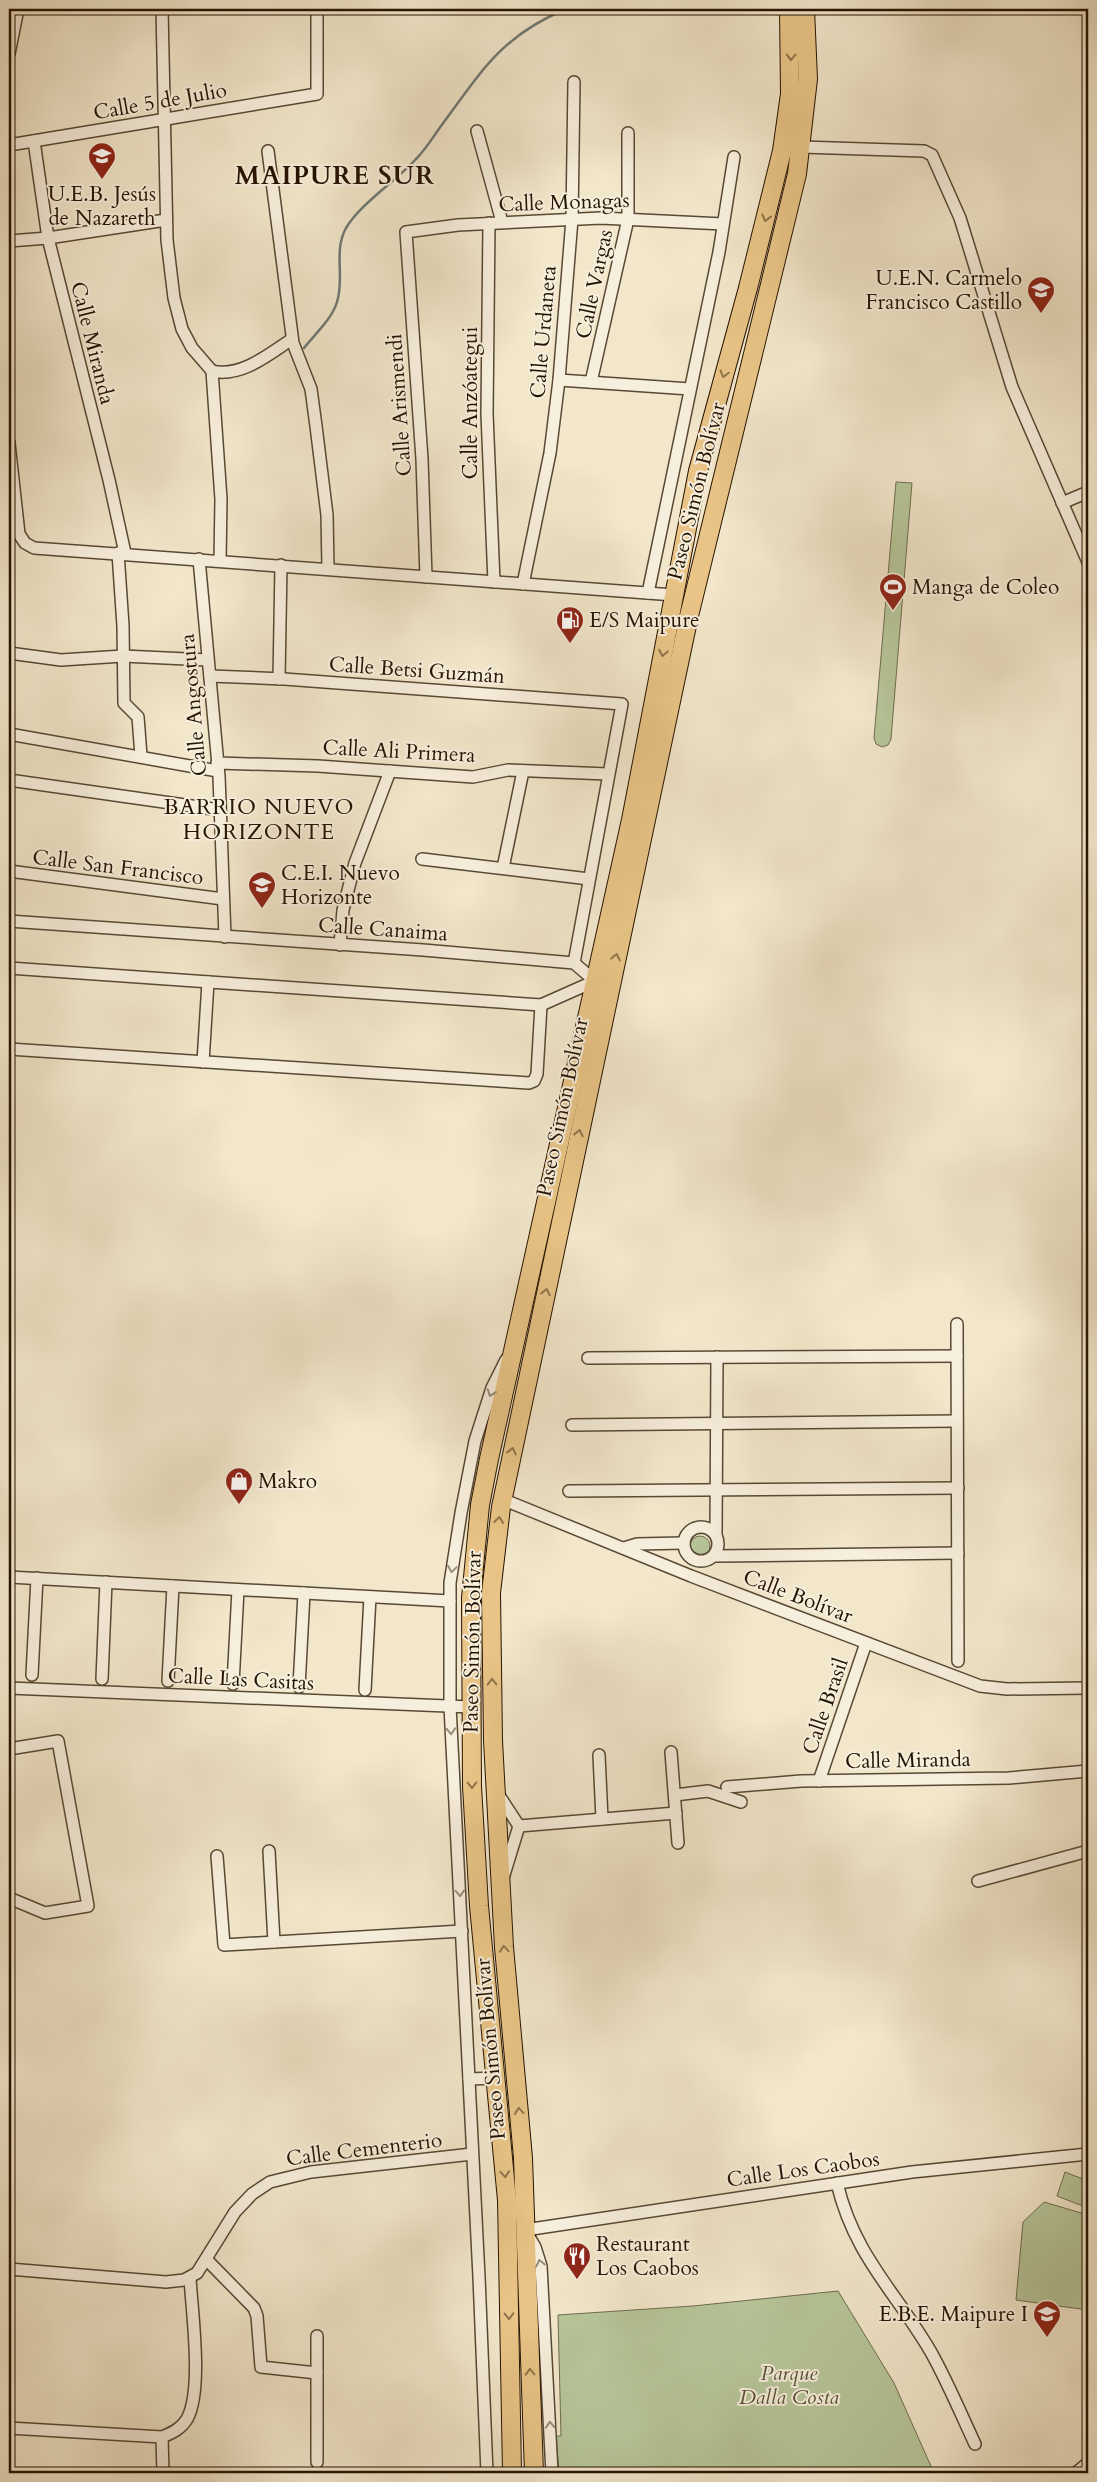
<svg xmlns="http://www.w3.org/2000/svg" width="1097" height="2482" font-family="Cardo,serif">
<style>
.green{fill:#b7c69a;stroke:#6e6c4e}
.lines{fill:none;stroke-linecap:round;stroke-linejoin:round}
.stream{stroke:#707875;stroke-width:2.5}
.street-casing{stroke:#584834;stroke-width:14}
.primary-casing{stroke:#251301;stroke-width:20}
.street{stroke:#f7efdd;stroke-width:11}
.primary{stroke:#e9c486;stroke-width:18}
.oneway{stroke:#91744a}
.oneway2{stroke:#988c7a}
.labels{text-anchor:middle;stroke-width:4;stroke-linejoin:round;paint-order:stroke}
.street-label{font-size:21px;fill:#251301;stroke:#f7efdd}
.poi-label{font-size:21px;fill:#251301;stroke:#f7efdd;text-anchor:start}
.park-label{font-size:21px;font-style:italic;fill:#585237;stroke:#f7efdd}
.neighbourhood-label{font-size:22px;letter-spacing:1px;fill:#251301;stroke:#f7efdd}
.district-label{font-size:26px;font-weight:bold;letter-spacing:1px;fill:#251301;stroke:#f7efdd}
</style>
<rect width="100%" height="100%" fill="#f2e7cb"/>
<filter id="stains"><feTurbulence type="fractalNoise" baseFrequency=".004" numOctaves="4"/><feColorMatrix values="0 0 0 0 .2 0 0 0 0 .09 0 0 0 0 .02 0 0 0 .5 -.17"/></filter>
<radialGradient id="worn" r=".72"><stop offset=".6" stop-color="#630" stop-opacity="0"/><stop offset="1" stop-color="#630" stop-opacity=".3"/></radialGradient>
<!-- green -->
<g class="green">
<polygon points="896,482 912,483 891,739 888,745 882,747 876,744 874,738"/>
<circle cx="700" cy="1546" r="10"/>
<polygon points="1065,2172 1088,2181 1088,2208 1057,2196"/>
<polygon points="1044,2202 1088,2215 1088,2310 1016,2300 1023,2222"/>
<polygon points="838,2291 894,2383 934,2473 559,2473 556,2436 561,2436 558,2315 693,2306"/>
</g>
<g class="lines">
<!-- stream -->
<path class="stream" d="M304 348C315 334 332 319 337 302 345 277 333 252 346 228 360 204 396 181 416 159 426 149 433 137 441 126 481 72 501 36 566 9"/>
<!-- street casing -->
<g class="street-casing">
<g id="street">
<polyline points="162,9 167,240 174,298 182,329 192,348 212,371 221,499 220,561"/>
<polyline points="9,54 18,9"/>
<polyline points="477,131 502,222"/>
<polyline points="34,141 48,238 109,480 125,553"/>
<polyline points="9,145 317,94 317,9"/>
<polyline points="802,147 924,151 932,155 960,218 1012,387 1088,562"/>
<polyline points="268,151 293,343 311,389 316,426 327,515 328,569"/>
<polyline points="489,223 487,414 494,582"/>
<polyline points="9,241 48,238 166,220"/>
<path d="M212 371C241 378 269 354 292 339"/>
<polyline points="559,380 690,389"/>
<polyline points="591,382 628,219 628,133"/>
<polyline points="9,443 19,534 25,543 34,548 674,595"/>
<polyline points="1062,503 1088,492"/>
<polyline points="118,553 123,626 124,703 138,717 141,756"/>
<polyline points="199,559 219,776 225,937"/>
<polyline points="426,577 422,459 406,232 458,225 601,218 723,224"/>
<polyline points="523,584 550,453 559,380 572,219 574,82"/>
<polyline points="648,593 719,252 734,157"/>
<polyline points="9,653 61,660 123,656 208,660"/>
<polyline points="210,676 284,679 622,704 574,963"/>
<polyline points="279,679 281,565"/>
<polyline points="9,734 218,771"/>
<polyline points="217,763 318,766 473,777 508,770 608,774"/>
<polyline points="9,780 220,810"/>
<polyline points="422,859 589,879"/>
<polyline points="503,868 523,771"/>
<polyline points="9,871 223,899"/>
<polyline points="9,921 423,950 574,963 595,981 541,1005 9,968"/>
<polyline points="340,945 343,910 355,863 390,771"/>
<polyline points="9,1049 529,1083 534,1081 537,1074 541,1005"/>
<polyline points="203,1062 208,982"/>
<polyline points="957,1324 958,1661"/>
<polyline points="588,1358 957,1356"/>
<polyline points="572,1425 957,1421"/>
<polyline points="569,1491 958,1488"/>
<polyline points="502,1499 691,1576 980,1686 1007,1689 1088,1688"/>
<circle cx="701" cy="1544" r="17"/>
<polyline points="716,1534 717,1357"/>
<polyline points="624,1548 637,1544 684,1543"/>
<polyline points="714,1556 958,1553"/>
<polyline points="9,1577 450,1601"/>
<polyline points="32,1675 37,1578"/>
<polyline points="102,1679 106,1582"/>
<polyline points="168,1681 173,1586"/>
<polyline points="233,1684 238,1590"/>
<polyline points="299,1687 304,1593"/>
<polyline points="9,1688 471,1707"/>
<polyline points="365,1690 370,1597"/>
<polyline points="9,1749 58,1741 88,1906 45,1913 9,1898"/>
<polyline points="671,1752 678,1843"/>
<polyline points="599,1755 602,1819"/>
<polyline points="819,1781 866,1643"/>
<polyline points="727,1787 801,1781 1009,1778 1088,1771"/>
<polyline points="498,1794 519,1826"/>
<polyline points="675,1795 708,1791 741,1802"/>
<polyline points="519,1826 676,1813"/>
<polyline points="269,1851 274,1942"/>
<polyline points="217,1856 224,1945 462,1931"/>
<polyline points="504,1875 519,1826"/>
<polyline points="978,1881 1088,1851"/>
<polyline points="469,2079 496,2078"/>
<path d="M837 2183C854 2256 897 2293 932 2354 948 2383 961 2414 975 2444"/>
<polyline points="207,2260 254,2308 257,2316 261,2367 317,2373"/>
<polyline points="9,2269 166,2282 184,2280 197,2273 235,2212 252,2194 270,2182 311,2172 472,2154"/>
<polyline points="317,2336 317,2462"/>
<path d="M9 2428 162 2437C172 2433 181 2429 187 2419 203 2390 192 2313 190 2278"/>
<polyline points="162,2437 163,2473"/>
<polyline points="487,2473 479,2277 450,1706 450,1583 461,1513 475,1441 492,1388 506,1360"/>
<polyline points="552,2473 541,2266 535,2247 525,2230 912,2172 1088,2154"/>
<polyline points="1076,2473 1088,2463"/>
</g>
</g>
<!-- primary casing -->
<g class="primary-casing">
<g id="primary">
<polyline points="512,2473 507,2200 479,1906 472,1786 471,1598 480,1505 489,1459 631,820 698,471 748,288 782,151 790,94 789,9"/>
<polyline points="534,2473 523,2158 504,1947 493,1740 491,1593 501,1507 689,616 797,174 808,79 805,9"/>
</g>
</g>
<!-- street -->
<use href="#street" class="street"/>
<!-- primary -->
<use href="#primary" class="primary"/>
</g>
<!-- one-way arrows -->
<defs><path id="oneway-chevron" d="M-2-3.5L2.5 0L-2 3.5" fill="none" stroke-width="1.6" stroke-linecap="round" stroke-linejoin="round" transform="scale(1.25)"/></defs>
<g class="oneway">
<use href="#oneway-chevron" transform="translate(791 57) rotate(91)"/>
<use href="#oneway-chevron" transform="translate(766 218) rotate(104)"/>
<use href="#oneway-chevron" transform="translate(724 374) rotate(106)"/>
<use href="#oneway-chevron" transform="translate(663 653) rotate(101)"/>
<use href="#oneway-chevron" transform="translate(616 957) rotate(-78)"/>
<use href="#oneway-chevron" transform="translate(579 1133) rotate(-78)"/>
<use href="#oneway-chevron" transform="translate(546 1292) rotate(-78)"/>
<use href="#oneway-chevron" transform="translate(512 1451) rotate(-78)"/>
<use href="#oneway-chevron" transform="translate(499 1520) rotate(-83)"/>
<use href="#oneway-chevron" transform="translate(492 1682) rotate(-91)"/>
<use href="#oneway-chevron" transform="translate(472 1785) rotate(89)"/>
<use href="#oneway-chevron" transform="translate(504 1949) rotate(-94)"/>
<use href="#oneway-chevron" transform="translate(519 2111) rotate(-95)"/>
<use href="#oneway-chevron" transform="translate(505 2174) rotate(86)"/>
<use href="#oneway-chevron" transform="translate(509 2316) rotate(89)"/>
<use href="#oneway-chevron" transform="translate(530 2372) rotate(-92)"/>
</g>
<g class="oneway2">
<use href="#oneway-chevron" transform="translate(491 1393) rotate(109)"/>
<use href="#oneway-chevron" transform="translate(452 1569) rotate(98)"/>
<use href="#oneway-chevron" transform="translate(451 1731) rotate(87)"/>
<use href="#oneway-chevron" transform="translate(460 1893) rotate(86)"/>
<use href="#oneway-chevron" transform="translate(540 2263) rotate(-103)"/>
<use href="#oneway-chevron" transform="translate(550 2425) rotate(-93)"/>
</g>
<!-- icons -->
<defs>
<g id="school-pin" transform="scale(1.4375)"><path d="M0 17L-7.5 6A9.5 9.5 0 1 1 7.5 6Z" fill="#8f2418" stroke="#f7efdd"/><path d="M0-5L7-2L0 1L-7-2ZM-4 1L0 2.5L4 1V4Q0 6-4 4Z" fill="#fff"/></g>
<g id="stadium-pin" transform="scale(1.4375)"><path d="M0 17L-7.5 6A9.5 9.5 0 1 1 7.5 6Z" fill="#8f2418" stroke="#f7efdd"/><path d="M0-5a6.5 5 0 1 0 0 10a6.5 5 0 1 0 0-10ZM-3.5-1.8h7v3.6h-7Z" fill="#fff"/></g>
<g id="fuel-pin" transform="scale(1.4375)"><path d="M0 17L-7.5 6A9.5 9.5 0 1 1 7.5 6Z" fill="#8f2418" stroke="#f7efdd"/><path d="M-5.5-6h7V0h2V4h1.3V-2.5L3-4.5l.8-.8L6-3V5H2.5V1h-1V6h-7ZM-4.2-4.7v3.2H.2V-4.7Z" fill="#fff"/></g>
<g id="shop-pin" transform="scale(1.4375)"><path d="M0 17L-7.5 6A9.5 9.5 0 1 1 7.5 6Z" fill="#8f2418" stroke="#f7efdd"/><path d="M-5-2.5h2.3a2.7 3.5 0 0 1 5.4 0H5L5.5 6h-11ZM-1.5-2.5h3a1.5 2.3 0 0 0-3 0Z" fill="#fff"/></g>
<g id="restaurant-pin" transform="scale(1.4375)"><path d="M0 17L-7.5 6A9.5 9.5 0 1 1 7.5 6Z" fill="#8f2418" stroke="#f7efdd"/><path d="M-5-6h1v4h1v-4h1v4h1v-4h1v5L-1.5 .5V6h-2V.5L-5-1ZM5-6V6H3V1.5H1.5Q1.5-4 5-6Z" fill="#fff"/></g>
</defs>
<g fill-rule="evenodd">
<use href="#school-pin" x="102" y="156"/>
<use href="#school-pin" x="1041" y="290"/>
<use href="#stadium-pin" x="893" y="587"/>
<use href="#fuel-pin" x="570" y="620"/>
<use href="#school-pin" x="262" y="885"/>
<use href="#shop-pin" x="239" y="1481"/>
<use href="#restaurant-pin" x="577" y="2256"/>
<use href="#school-pin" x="1047" y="2314"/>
</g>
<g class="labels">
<!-- street labels -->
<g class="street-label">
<text transform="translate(160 101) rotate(-10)" y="7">Calle 5 de Julio</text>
<text transform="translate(564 202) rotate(-2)" y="7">Calle Monagas</text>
<text transform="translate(594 284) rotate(-78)" y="7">Calle Vargas</text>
<text transform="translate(543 332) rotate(-85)" y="7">Calle Urdaneta</text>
<text transform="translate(93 343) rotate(76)" y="7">Calle Miranda</text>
<text transform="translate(470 403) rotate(-90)" y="7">Calle Anzóategui</text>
<text transform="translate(399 405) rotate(-94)" y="7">Calle Arismendi</text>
<text transform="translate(696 491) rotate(-76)" y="7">Paseo Simón Bolívar</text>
<text transform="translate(417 670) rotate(4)" y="7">Calle Betsi Guzmán</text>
<text transform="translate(193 705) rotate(-95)" y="7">Calle Angostura</text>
<text transform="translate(399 751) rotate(3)" y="7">Calle Ali Primera</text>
<text transform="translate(118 867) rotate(7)" y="7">Calle San Francisco</text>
<text transform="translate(383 929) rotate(4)" y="7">Calle Canaima</text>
<text transform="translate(562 1107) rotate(-78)" y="7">Paseo Simón Bolívar</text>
<text transform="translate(798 1596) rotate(21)" y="7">Calle Bolívar</text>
<text transform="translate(472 1642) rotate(-89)" y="7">Paseo Simón Bolívar</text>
<text transform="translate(241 1679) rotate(3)" y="7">Calle Las Casitas</text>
<text transform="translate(825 1706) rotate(-71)" y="7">Calle Brasil</text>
<text transform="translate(908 1760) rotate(-1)" y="7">Calle Miranda</text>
<text transform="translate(490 2049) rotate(-95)" y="7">Paseo Simón Bolívar</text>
<text transform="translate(364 2149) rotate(-7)" y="7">Calle Cementerio</text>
<text transform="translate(803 2169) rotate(-8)" y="7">Calle Los Caobos</text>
</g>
<!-- poi labels -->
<g class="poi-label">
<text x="102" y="201" text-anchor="middle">U.E.B. Jesús<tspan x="102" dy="24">de Nazareth</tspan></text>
<text x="1022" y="285" text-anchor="end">U.E.N. Carmelo<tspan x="1022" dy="24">Francisco Castillo</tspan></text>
<text x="912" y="594">Manga de Coleo</text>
<text x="589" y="627">E/S Maipure</text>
<text x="281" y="880">C.E.I. Nuevo<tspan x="281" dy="24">Horizonte</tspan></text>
<text x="258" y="1488">Makro</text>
<text x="596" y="2251">Restaurant<tspan x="596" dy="24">Los Caobos</tspan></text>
<text x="1028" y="2321" text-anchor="end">E.B.E. Maipure I</text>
</g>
<!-- park labels -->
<g class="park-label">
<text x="789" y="2380">Parque<tspan x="789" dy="24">Dalla Costa</tspan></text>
</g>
<!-- neighbourhood labels -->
<g class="neighbourhood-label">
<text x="259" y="814">BARRIO NUEVO<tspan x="259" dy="25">HORIZONTE</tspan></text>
</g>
<!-- district labels -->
<g class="district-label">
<text x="335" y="184">MAIPURE SUR</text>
</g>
</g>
<!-- margin -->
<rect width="1097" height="2482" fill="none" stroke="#f2e7cb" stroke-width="30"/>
<rect x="10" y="10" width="1077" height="2462" fill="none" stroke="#251301" stroke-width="2.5"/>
<rect x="15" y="15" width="1067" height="2452" fill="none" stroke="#251301"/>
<rect width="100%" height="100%" filter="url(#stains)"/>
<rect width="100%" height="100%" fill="url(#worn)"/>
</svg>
